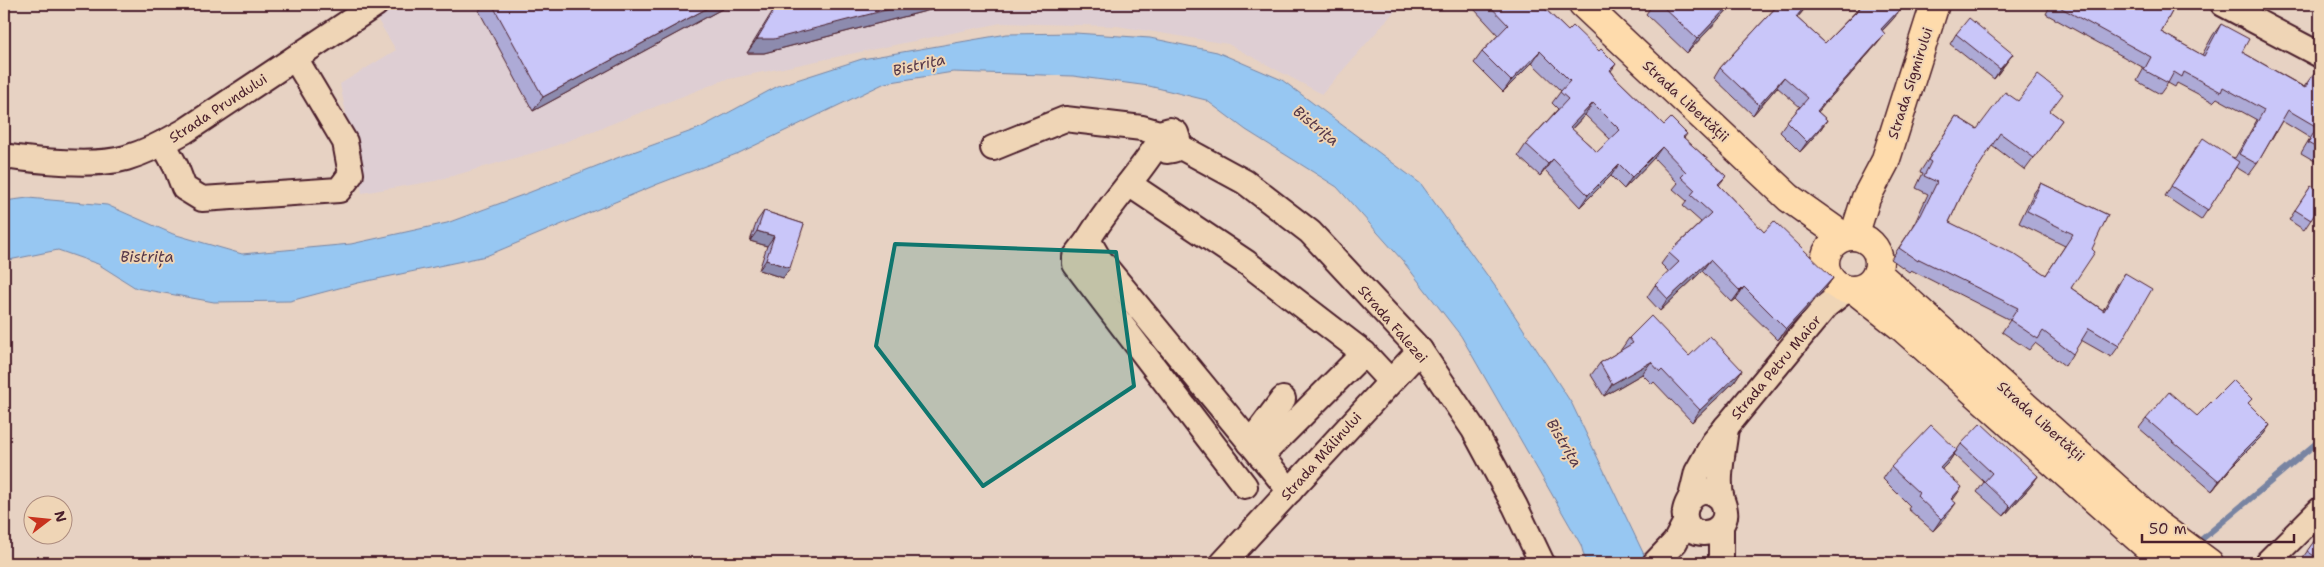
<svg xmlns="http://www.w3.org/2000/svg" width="2324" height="567" font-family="'Shantell Sans',sans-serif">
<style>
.built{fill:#deced3}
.water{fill:#97c7f2;stroke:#7884a2}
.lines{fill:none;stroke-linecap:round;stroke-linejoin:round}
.stream{stroke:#7884a2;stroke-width:6}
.minor-casing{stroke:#4a1f2b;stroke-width:28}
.major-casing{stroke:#4a1f2b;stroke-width:31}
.minor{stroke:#efd5b6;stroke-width:24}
.major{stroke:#fedbac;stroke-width:28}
.wall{fill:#adaad6;stroke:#4a1f2b;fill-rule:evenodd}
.shaded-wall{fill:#8d8bae;stroke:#4a1f2b}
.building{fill:#c9c6f9;stroke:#4a1f2b;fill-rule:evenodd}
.marked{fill:#0f766e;fill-opacity:0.2;stroke:#0f766e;stroke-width:4;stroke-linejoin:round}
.labels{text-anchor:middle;stroke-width:4;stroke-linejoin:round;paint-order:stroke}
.street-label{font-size:14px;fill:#4a1f2b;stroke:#efd5b6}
.water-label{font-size:15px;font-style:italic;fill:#563849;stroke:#efd5b6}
</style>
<rect width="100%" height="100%" fill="#e7d2c3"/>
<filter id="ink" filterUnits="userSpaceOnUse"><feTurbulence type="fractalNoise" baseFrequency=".02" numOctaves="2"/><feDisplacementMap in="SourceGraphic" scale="10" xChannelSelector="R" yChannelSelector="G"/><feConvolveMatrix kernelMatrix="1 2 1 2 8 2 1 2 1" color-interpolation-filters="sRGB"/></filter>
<g filter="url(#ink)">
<!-- built -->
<polygon class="built" points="368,4 1401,4 1322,94 1228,44 1117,26 1001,23 724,80 547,149 435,181 362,193 340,84 396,50"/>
<!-- water -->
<polygon class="water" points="1075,33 1150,38 1217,52 1282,80 1421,184 1500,293 1572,404 1648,563 1586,563 1581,545 1461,336 1402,260 1337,187 1246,130 1206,100 1149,86 1073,76 953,72 885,83 739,153 658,184 486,256 358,283 290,301 214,302 136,288 98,264 58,250 4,261 4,201 28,198 107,205 173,234 242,254 351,244 447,223 528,193 622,156 700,128 778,86 862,59 1007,34"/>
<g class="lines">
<!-- stream -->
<polyline class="stream" points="2195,545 2320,440"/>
<!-- minor casing -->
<g class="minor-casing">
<g id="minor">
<polyline points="2223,4 2320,55"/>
<polyline points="163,143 176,167 184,188 202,199 339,190 351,174 345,142 295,58"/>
<path d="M1157 145C1136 178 1108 206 1088 240L1099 259 1290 491"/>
<polyline points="1177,145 1245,182 1310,232 1420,350 1474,430 1515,506 1542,563"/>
<polyline points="993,148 1065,119 1142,128 1159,133 1170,130 1176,133 1178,139 1173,150 1167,151"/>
<path d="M4 156C36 161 95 167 126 158 146 152 166 142 185 131L376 4"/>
<polyline points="1129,184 1247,263 1364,353 1390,381"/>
<polyline points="1088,240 1075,257 1075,264 1245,486"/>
<polyline points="1250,443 1283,399"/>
<polyline points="1261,456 1364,353"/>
<polyline points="1691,497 1697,472 1713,443 1826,306 1846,290"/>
<path d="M1722 500C1691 468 1666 532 1704 533 1711 533 1717 530 1721 525 1728 516 1725 509 1722 500 1716 478 1724 450 1726 427"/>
<polyline points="1223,563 1420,350"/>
<polyline points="1655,563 1675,542 1686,521"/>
<polyline points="1721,563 1721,526"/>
<polyline points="2267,563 2320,510"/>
</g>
</g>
<!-- major casing -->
<g class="major-casing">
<g id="major">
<polyline points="1583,4 1789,198 1844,237"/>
<circle cx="1852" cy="263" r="27"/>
<polyline points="1854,236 1866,198 1885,162 1935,4"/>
<polyline points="1877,273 2156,524 2209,563"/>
<polyline points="1855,290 1903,328 2166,563"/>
</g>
</g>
<!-- minor -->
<use href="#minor" class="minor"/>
<!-- major -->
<use href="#major" class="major"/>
</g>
<!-- wall -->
<g class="wall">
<polygon points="484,4 731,4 533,111 479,11"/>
<polygon points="777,4 953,4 764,53 747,53"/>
<path d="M1478 4H1540L1568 31 1616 64 1611 71 1617 79 1664 125 1687 134 1684 138 1726 176 1719 185 1764 232 1833 278 1825 289 1778 340 1736 299 1732 302 1702 271 1660 311 1647 297 1655 285 1669 272 1661 264 1669 253 1701 222 1683 206 1687 201 1673 189 1678 183 1654 158 1624 189 1611 176 1580 207 1545 170 1540 176 1518 156 1526 144 1558 109 1552 103 1561 91 1532 63 1503 92 1474 63 1482 52 1498 35 1474 9ZM1585 115 1610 139 1597 152 1572 129Z"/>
<polygon points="1653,4 1733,4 1687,53 1646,14"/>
<polygon points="1779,4 1809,4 1797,18 1825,43 1863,4 1903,4 1894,18 1882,31 1885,34 1878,43 1818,112 1827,120 1820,130 1800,152 1780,132 1787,122 1800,107 1777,87 1753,115 1714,78 1720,68"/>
<polygon points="2051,4 2176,4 2161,32 2202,55 2213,35 2221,24 2242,52 2304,87 2314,73 2320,111 2320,164 2301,153 2310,138 2282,121 2257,164 2249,175 2236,167 2201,220 2165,196 2196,147 2235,158 2257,120 2217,98 2213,102 2177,83 2175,87 2168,83 2160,94 2137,81 2144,68 2046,14"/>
<polygon points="2290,4 2302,4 2299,9"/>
<polygon points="1956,34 2013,54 1994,79 1950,44"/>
<polygon points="2018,101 2051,112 2062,120 2025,170 1992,145 1964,190 1949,222 2046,275 2065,246 2019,223 2033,194 2041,183 2108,215 2071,288 2103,310 2117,285 2125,273 2119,346 2111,357 2081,340 2065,366 2035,343 2029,350 2002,332 2010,320 1911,270 1909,272 1891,259 1913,227 1928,194 1916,188 1923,173 1920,172 1956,116 1977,129"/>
<polygon points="2311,186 2320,206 2304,230 2289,220"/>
<polygon points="764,211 804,224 783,278 759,270 767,246 750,241 757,221"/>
<polygon points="1629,338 1689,356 1742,370 1734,382 1692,422 1654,382 1652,384 1642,374 1604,396 1591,375 1600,363 1620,351"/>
<polygon points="2248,404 2270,425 2263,435 2235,463 2212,491 2139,428 2146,419 2197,416"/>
<polygon points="1961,444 2038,476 2031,486 2004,516 1977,492 1984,482 1954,454 1948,463 1942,469 1952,500 1947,516 1933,531 1908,509 1910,506 1883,479 1891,467 1957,450"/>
<polygon points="2320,533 2320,563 2299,563"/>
</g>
<!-- shaded-wall -->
<g class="shaded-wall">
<polygon points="715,4 731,4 533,111 543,97"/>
<polygon points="909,4 953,4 764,53 747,53 757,39"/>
<polygon points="1730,4 1733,4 1687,53 1697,39"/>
<polygon points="1807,4 1809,4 1789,27 1796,17"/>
<polygon points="1901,8 1894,18 1874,39 1881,29"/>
<polygon points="1885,34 1878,43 1810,121 1817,111"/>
<polygon points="1540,51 1532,63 1503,92 1511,81"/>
<polygon points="2013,54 2006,63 1994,79 2000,69"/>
<polygon points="1784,77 1777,87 1753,115 1759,105"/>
<polygon points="1593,103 1585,115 1562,139 1570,127"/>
<polygon points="1827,120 1820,130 1800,152 1807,142"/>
<polygon points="1662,147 1654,158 1624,189 1632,177"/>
<polygon points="1553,159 1545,170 1540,176 1548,164"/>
<polygon points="1619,164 1611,176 1580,207 1588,195"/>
<polygon points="757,231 774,236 767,246 750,241"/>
<polygon points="766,260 790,268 783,278 759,270"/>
<polygon points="1710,260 1702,271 1660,311 1668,299"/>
<polygon points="1833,278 1825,289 1778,340 1786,329"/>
<polygon points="1744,287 1736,299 1732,302 1740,291"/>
<polygon points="1651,362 1642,374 1604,396 1612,384"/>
<polygon points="1742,370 1734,382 1692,422 1700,410"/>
<polygon points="2270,425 2263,435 2235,463 2212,491 2219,481 2242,453"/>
<polygon points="1957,450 1948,463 1931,480 1940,468"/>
<polygon points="2038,476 2031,486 2004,516 2010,507"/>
<polygon points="1962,487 1953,500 1942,511 1951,499"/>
<polygon points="1956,503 1947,516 1933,531 1941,519"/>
</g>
<!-- building -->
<g class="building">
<polygon points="492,4 715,4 543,97"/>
<polygon points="778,4 909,4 774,39 757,39"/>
<path d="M1488 4H1540L1568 31 1573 26 1599 51 1601 49 1616 64 1610 70 1617 79 1664 125 1671 118 1687 134 1683 137 1726 176 1718 184 1764 232 1774 221 1833 278 1786 329 1744 287 1740 291 1710 260 1668 299 1655 285 1679 262 1669 253 1711 213 1691 195 1695 190 1681 177 1686 172 1662 147 1632 177 1619 164 1588 195 1553 159 1548 164 1526 144 1568 99 1560 92 1570 81 1540 51 1511 81 1482 52 1508 25ZM1593 103 1620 130 1597 152 1570 127Z"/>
<polygon points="1660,4 1730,4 1697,39"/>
<polygon points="1779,4 1807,4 1796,17 1825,43 1864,4 1903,4 1901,8 1881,29 1885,34 1817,111 1827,120 1807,142 1787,122 1808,98 1784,77 1759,105 1720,68"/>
<polygon points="2054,4 2176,4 2161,32 2204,56 2221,24 2249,39 2242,52 2305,88 2314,73 2320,76 2320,150 2308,143 2317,127 2288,110 2257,164 2239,154 2264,110 2223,87 2221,92 2184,72 2182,77 2174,72 2168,83 2144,70 2151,57"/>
<polygon points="1969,18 2013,54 2000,69 1956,34"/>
<polygon points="2038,75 2063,94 2050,111 2062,120 2034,158 2000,133 1964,190 1949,222 2014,254 2046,275 2073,234 2027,211 2041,183 2108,215 2092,249 2095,252 2071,288 2104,311 2125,273 2152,289 2119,346 2089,328 2073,354 2043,331 2038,339 2010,320 2018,308 1919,259 1918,261 1899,248 1921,215 1937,182 1924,176 1931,162 1928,160 1956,116 1977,129 2005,92 2018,101"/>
<polygon points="2203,138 2239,162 2208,210 2171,186"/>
<polygon points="2311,186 2320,192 2320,206 2311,220 2295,210"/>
<polygon points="764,211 804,224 790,268 766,260 774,236 757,231"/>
<polygon points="1651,316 1689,356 1710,336 1742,370 1700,410 1662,370 1660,372 1651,362 1612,384 1600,363 1633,343 1629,338"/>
<polygon points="2233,380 2252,399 2248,403 2270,425 2242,453 2219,481 2146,419 2169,392 2197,416"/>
<polygon points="1981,423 2038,476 2010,507 1984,482 1992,473 1961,444"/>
<polygon points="1931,425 1957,450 1940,468 1962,487 1951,499 1956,503 1941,519 1917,496 1919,493 1891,467"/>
<polygon points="2320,533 2320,560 2307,551"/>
</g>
</g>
<!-- marked area -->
<path class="marked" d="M895 244 1116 252 1134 386 983 486 876 346Z"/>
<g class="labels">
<!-- street labels -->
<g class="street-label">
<text transform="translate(1910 83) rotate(-72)" y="5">Strada Sigmirului</text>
<text transform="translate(1686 101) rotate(43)" y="5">Strada Libertății</text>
<text transform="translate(218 108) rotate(-33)" y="5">Strada Prundului</text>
<text transform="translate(1393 324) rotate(49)" y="5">Strada Falezei</text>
<text transform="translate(1776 367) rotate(-50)" y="5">Strada Petru Maior</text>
<text transform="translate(2041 421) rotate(42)" y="5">Strada Libertății</text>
<text transform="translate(1321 456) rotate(-48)" y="5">Strada Mălinului</text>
</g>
<!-- water labels -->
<g class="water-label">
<text transform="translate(919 65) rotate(-13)" y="5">Bistrița</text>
<text transform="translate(1316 126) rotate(39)" y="5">Bistrița</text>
<text x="147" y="262">Bistrița</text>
<text transform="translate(1564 443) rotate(59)" y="5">Bistrița</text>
</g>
</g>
<!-- margin -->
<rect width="2324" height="567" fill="none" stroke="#efd5b6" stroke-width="20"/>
<rect x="10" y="10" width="2304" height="547" fill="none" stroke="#4a1f2b" stroke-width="2" filter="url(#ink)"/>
<!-- north arrow -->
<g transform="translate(48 520) rotate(74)"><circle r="24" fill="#efd5b6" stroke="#ad8c7e"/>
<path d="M0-4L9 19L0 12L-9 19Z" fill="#c8321e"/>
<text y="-8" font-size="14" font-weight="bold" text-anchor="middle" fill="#4a1f2b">N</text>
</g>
<!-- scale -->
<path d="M2142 534v8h152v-8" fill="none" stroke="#4a1f2b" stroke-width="2.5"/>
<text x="2149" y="534" font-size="15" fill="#4a1f2b" stroke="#efd5b6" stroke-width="4" paint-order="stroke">50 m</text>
</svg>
